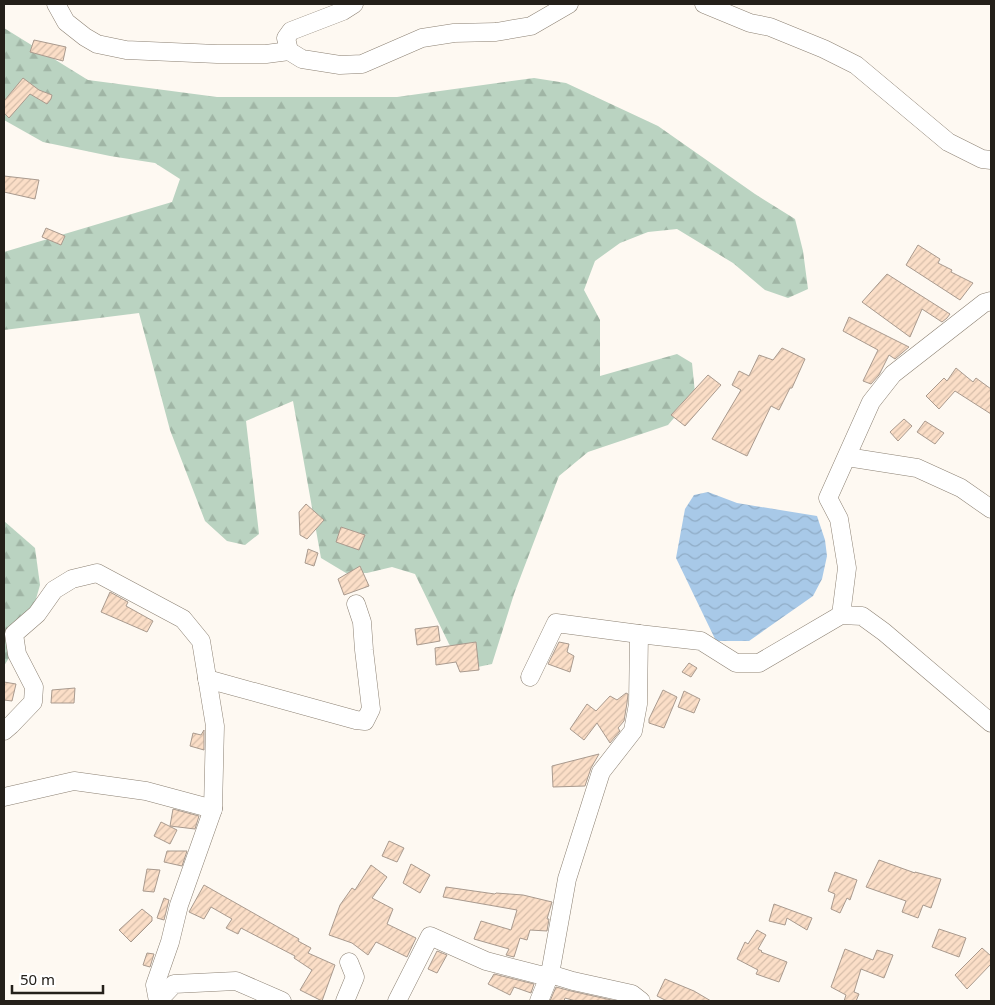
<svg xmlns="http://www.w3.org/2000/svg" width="995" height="1005" font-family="'Noto Sans',sans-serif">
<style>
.forest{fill:url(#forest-firs)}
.water{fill:url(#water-waves)}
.building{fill:url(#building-hatch);stroke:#a99a8e}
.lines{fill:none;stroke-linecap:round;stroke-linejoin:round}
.minor-casing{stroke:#8c8173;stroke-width:19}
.minor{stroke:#fff;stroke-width:18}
</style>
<defs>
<pattern id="forest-firs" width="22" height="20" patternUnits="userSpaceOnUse" patternTransform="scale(1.25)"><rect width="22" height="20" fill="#bad3c1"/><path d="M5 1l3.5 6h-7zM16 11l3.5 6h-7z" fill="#a0b5a5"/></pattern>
<pattern id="water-waves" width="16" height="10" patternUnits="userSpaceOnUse" patternTransform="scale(1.25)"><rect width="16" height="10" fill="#a8c9e8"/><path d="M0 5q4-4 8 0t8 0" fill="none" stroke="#90acc6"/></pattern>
<pattern id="building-hatch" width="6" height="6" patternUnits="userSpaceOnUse" patternTransform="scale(1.25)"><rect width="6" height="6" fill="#fbdec7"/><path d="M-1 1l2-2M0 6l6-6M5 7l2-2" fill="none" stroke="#d7beaa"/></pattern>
</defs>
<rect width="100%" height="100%" fill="#fef9f2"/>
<!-- forest -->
<g class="forest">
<polygon points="4,28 88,80 217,97 397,97 534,78 566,83 658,126 755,194 795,219 803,251 808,289 788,298 765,290 733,263 677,229 648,232 620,243 595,261 584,290 600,320 600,376 677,354 692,363 695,393 668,425 588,452 559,476 514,594 492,664 468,669 449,644 415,574 392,567 367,573 346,573 321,558 293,401 246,421 259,534 245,545 227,541 205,521 170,430 139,313 4,330 4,252 172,202 180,179 155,163 110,156 43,142 4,120"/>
<polygon points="4,521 35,548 40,585 28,627 4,666"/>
</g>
<!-- water -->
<polygon class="water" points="708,492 737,503 817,516 825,540 827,556 822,579 813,596 749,641 716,641 676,558 685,509 694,495"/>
<!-- building -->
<g class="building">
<polygon points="34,40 66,47 63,61 30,52"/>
<polygon points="23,78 39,90 52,95 51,99 47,104 30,94 9,118 4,113 4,101"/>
<polygon points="4,176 39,180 35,199 4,192"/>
<polygon points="46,228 65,236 61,245 42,237"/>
<polygon points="918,245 940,259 938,263 952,270 951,272 973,283 960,300 906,265"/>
<polygon points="887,274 950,314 947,318 942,322 922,309 910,337 862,302"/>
<polygon points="849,317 909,347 895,359 889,355 879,375 871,384 863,381 878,350 843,331"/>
<polygon points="782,348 805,359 792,388 790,388 779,410 771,406 747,456 712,439 741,390 732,385 739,371 749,376 759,355 773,360"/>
<polygon points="956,368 973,382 976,378 991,389 991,414 955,391 939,409 926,396 944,378 947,381"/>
<polygon points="708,375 721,385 685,426 671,415"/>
<polygon points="904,419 912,426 898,441 890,432"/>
<polygon points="925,421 944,433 935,444 917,432"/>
<polygon points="306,504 324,520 307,539 300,535 299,512"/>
<polygon points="341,527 365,535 359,550 336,542"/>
<polygon points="308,549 318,553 314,566 305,563"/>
<polygon points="360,566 369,586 344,595 338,579"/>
<polygon points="110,592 128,602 126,606 153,621 147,632 101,612"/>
<polygon points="438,626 440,641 417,645 415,629"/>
<polygon points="476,642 479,670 460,672 456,662 436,665 435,648"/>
<polygon points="559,642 569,644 567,652 574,656 570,672 548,664"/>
<polygon points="689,663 697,668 691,677 682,672"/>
<polygon points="4,682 16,684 12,701 4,700"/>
<polygon points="75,688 74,703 51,703 52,690"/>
<polygon points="663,690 677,697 664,728 649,723 649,719"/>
<polygon points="684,691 700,699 694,713 678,707"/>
<polygon points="626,693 628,694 627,703 624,721 618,728 620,731 610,743 597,723 584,740 570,729 587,704 596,711 610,696 617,700"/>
<polygon points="204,730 204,750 190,746 193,733 201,735"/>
<polygon points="599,754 591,768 585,786 553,787 552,766"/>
<polygon points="173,809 199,816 195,829 170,826"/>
<polygon points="161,822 177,830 170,844 154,836"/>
<polygon points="389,841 404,848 397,862 382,856"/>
<polygon points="167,851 187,851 182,866 164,862"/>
<polygon points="879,860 915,873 915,872 941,879 931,908 923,905 918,918 902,912 906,901 866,887"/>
<polygon points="411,864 430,875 420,893 403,883"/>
<polygon points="371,865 387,877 372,898 393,909 387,924 416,938 407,957 376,942 368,955 352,943 329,935 340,905 352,888 355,890"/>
<polygon points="147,869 160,870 154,892 143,891"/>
<polygon points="835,872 857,880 850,900 847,898 840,913 831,909 835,894 828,891"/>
<polygon points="204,885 299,939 298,941 311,948 308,953 335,965 322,1001 300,990 312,970 294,958 295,956 241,928 238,934 226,928 232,919 211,907 204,919 189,912"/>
<polygon points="446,887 495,894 496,893 523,895 552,902 547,919 549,919 547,931 530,930 527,940 520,938 514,957 506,955 509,949 474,939 481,921 511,930 517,910 443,897"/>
<polygon points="164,898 169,900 164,920 157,918"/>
<polygon points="774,904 812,918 807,930 787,918 785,925 769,921"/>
<polygon points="142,909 152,917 152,921 131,942 119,930"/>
<polygon points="939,929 966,938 959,957 932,947"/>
<polygon points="757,930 766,935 758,949 762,951 761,952 787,962 779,982 756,974 758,970 737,959 745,942 748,944"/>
<polygon points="982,948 991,956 991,964 967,989 955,975"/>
<polygon points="845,949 873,960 877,950 893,955 884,978 861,969 854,992 859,994 856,1001 844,1001 846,995 831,987"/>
<polygon points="437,951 447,955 437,973 428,969"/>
<polygon points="147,953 154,954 150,967 143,965"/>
<polygon points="494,974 534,984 531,993 514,987 510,995 488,984"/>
<polygon points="665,979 694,991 711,1001 667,1001 657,996"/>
<polygon points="556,987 571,991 616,1001 576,1001 565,998 564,1001 550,1001"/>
</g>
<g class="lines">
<!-- minor casing -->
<g class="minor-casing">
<g id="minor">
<polyline points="56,4 66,22 85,37 97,44 126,50 217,54 266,54 289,51 302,59 340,65 362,64 422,38 454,33 496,32 531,26 569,4"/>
<polyline points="704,4 750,23 770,27 824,49 856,65 948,142 982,159 991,160"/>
<polyline points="289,51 286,38 291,31 343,11 354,4"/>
<polyline points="847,457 917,468 961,488 991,509"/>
<polyline points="841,615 847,568 839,519 828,498 871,402 893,374 984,303 991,301"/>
<polyline points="530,677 556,623 639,634"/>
<polyline points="207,679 356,720 365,721 371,709 364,650 362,622 356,604"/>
<polyline points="4,731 11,725 33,702 34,687 17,654 14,634 37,614 54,590 72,579 97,573 183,619 201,641 215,726 213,809"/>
<polyline points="4,797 74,781 146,791 213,809 179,905 170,942 155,985 158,1001"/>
<polyline points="158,1001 174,984 236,981 282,1001"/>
<polyline points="345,1001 355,977 349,962"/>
<polyline points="397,1001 430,936 486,961 540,975 550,974 573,981 632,994 641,1001"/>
<polyline points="539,1001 550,974 567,879 601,772 633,731 638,704 639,634 701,641 736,663 759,663 841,615 862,616 884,632 991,723"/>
</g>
</g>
<!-- minor -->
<use href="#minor" class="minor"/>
</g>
<!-- border -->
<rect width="995" height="1005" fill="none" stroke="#24201a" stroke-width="10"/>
<!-- scale -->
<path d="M12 985v8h91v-8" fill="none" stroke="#24201a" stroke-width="2.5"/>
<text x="20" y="985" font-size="15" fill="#24201a" stroke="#ffffff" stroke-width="4" paint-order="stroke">50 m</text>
</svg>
